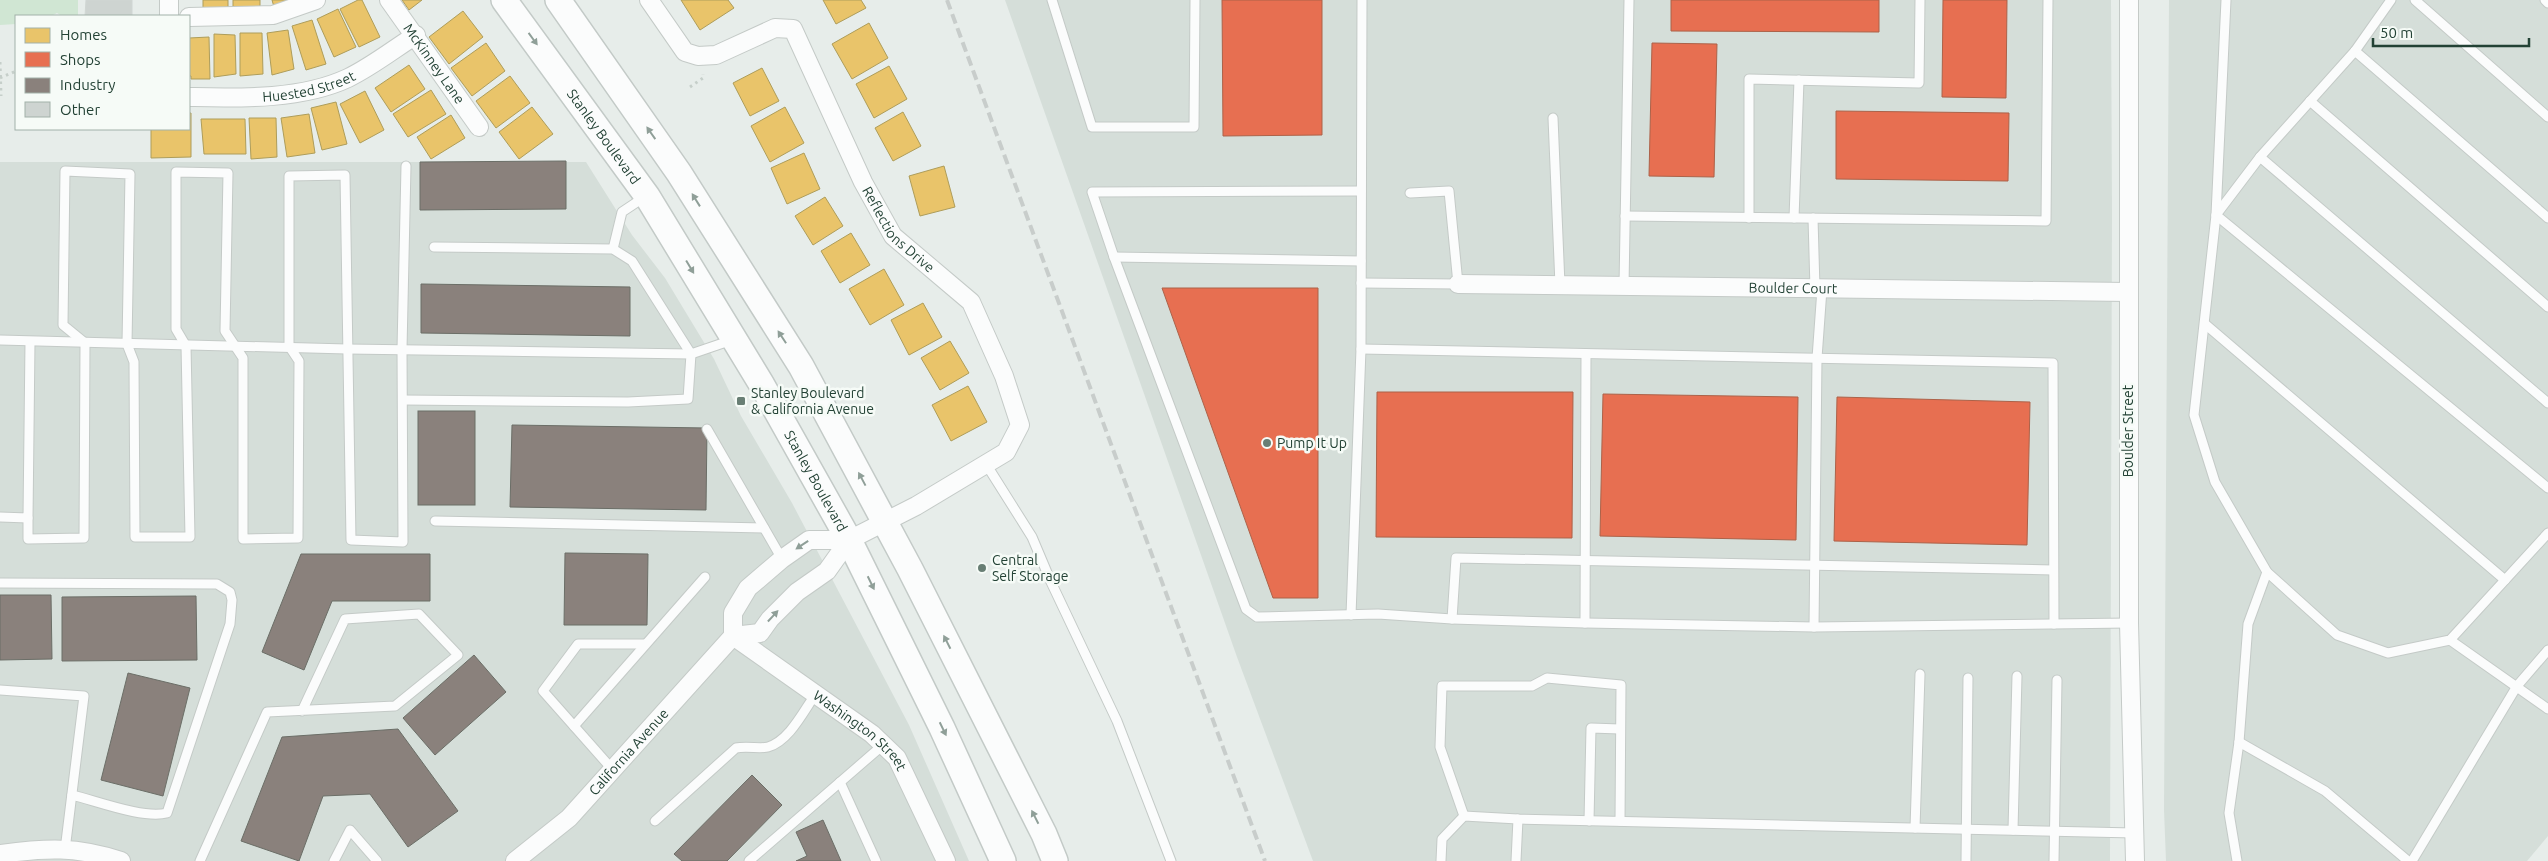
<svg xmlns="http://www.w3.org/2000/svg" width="2548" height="861" font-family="Ubuntu,sans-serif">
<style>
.built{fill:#d5ded9}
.green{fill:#d0e6d3}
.homes{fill:#e9c46a;stroke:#ae9d5a}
.shops{fill:#e76f51;stroke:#ac6249}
.industry{fill:#8a817c;stroke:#6b6e67}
.building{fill:#ced4d1;stroke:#d0d6d3}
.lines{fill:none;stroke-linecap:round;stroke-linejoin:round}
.lane-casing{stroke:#c4cac7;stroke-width:11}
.street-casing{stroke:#c4cac7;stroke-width:20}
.secondary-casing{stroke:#c3cac7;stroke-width:28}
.path{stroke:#c6cfca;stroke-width:3;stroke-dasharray:2.5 4;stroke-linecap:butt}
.lane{stroke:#fbfcfc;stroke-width:9}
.street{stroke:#fbfcfc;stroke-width:18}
.secondary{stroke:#fbfcfc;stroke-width:25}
.rail{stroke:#c8cdcb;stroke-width:4;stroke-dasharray:10 5;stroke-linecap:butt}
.oneway{fill:#8f9f98}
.poi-dot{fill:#687e74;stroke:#f6fbf7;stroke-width:2}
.labels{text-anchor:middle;stroke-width:5;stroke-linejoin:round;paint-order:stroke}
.street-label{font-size:14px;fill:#234235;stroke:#f6fbf7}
.poi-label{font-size:14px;fill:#234235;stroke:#f6fbf7;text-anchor:start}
</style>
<rect width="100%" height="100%" fill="#e7edea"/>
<!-- built -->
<g class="built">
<polygon points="1005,0 2111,0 2112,215 2110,861 1313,861 1237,657"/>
<polygon points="2169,0 2548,0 2548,836 2527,861 2166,861 2164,810"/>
<polygon points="0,162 586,162 632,235 665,278 714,359 741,416 792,503 909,725 969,861 0,861"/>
</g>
<!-- green -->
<polygon class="green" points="0,0 78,0 78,16 62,16 57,13 51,16 16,16 16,24 0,25"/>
<!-- homes -->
<g class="homes">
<rect x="203" y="0" width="25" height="10"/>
<polygon points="233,0 260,0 260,11 233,10"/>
<polygon points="272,0 296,0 274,7"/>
<polygon points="358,0 362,0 380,37 359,47 340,9"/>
<polygon points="402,0 422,0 409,10"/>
<polygon points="681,0 728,0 734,8 700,30"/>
<polygon points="823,0 861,0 866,8 836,24"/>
<polygon points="338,9 356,47 334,57 317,19"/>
<polygon points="463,11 483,37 449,64 429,37"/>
<polygon points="312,20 326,64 306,70 292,26"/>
<polygon points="869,23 888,58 852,79 832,44"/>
<polygon points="288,30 294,69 272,75 267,33"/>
<polygon points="240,33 262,33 263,74 240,76"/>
<polygon points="214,34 235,35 236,74 214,77"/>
<polygon points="209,37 210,79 191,79 191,76 189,76 189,38"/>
<polygon points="486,43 505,71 472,96 451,68"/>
<polygon points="409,65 425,89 391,112 375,88"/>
<polygon points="889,66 907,99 874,118 856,84"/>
<polygon points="762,68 779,101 750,116 733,83"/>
<polygon points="510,76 530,103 496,128 476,101"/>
<polygon points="431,90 446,114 408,137 393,114"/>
<polygon points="365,91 384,130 360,143 340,104"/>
<polygon points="336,102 347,144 322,150 311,108"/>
<polygon points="532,107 553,134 519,159 499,132"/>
<polygon points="785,107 804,143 770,162 751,126"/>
<polygon points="903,112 921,146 893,161 875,128"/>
<polygon points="189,113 191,113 191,157 151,158 151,129 189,129"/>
<polygon points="309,114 315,153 287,157 281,118"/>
<polygon points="451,115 465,138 431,159 417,137"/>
<polygon points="249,118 276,118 277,157 251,159"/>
<polygon points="201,119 245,119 246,154 204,154"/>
<polygon points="804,153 820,189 787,204 771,168"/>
<polygon points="944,166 955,207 920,216 909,176"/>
<polygon points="825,197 843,226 813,245 795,216"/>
<polygon points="851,233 870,265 840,283 821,251"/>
<polygon points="884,269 904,305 870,325 849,289"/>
<polygon points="923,303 942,337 909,355 891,320"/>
<polygon points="950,341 969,373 940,390 921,358"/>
<polygon points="968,386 987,422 951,441 932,405"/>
</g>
<!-- shops -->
<g class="shops">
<polygon points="1222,0 1322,0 1322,135 1223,136"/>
<polygon points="1671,0 1879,0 1879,32 1671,31"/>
<polygon points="1943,0 2007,0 2006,98 1942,97"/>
<polygon points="1652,43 1717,44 1714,177 1649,176"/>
<polygon points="1836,111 2009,113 2008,181 1836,179"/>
<polygon points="1162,288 1318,288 1318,598 1273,598"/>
<polygon points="1377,392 1573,392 1572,538 1376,537"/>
<polygon points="1603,394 1798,397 1796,540 1600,536"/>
<polygon points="1837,397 2030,402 2027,545 1834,541"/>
</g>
<!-- industry -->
<g class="industry">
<polygon points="566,161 566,209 420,210 420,162"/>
<polygon points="421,284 630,287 630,336 421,333"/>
<rect x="418" y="411" width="57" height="94"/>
<polygon points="512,425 707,428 706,510 510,507"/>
<polygon points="565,553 648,554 647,625 564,625"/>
<polygon points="301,554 430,554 430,601 332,601 304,670 262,652"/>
<polygon points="0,595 51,595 52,659 0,660"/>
<polygon points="196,596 197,660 62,661 62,597"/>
<polygon points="474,655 506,692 435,755 403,718"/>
<polygon points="128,673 190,688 163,796 101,780"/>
<polygon points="398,729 458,811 408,847 370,794 323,796 299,861 241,841 282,737"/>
<polygon points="752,775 782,805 727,861 682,861 674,854"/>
<polygon points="823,820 841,861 796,861 807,856 796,832"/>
</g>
<!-- building -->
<polygon class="building" points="86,0 132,0 132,16 85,16"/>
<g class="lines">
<!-- lane casing -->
<g class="lane-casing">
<g id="lane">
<polyline points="1052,0 1092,127 1194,127 1195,0"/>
<polyline points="2226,0 2216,215 2194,415 2215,482 2267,572 2337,635 2388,653 2450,640 2548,533"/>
<polyline points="2391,0 2355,51 2260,157 2216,215 2548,488"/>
<polyline points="2415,0 2548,117"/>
<polyline points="2545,0 2548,3"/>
<polyline points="2355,51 2548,218"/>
<polyline points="2310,101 2548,307"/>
<polyline points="1553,118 1560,285"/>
<polyline points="2260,157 2548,403"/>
<polyline points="1361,191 1092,192 1114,257 1246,609 1257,617 1378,614 1452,619 1585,623 1814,627 2129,623"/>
<polyline points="1625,216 2046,221 2048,0"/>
<polyline points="1749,218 1749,79 1919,83 1920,0"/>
<polyline points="1794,218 1799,80"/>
<polyline points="1813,218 1815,289"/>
<polyline points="613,249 622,212 646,196"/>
<polyline points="1114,257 1361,261"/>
<polyline points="1361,283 1458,284 1449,191 1410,193"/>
<polyline points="1624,286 1629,0"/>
<polyline points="2205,324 2505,580"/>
<polyline points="0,340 347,349 691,354 732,340"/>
<polyline points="1361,349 2053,363 2054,624"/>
<polyline points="403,400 628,402 688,399 691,354 632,261 613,249 434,247"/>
<polyline points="707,429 782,559"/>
<polyline points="986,464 1032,537 1051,582 1117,721 1171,861"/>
<polyline points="0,517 28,518 30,342"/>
<polyline points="28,518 28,539 84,538 85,343 63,325 65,171 130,174 127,344 134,362 135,537 190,537 186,346 176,329 176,172 228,173 225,331 243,358 243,539 298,538 299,361 289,346 289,176 345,175 351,540 403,542 402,349 406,166"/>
<polyline points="435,521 764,528"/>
<path d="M0 583 217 584 230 592 232 600 230 624 167 813C143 819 97 801 72 795"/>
<polyline points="1351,615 1361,349 1362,0"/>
<polyline points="1452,619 1456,558 2053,570"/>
<polyline points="1585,623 1586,354"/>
<polyline points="1814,627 1817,358 1822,289"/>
<polyline points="2450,640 2548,709"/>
<polyline points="0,690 84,696 65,850"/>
<polyline points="574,726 705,577"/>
<polyline points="2239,742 2325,791 2408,861"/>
<polyline points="612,769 543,691 578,644 645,644"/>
<polyline points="840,782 876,861"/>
<polyline points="1464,816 1440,747 1442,686 1532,686 1547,678 1621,685 1620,821"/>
<path d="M655 821 736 748C746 746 762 749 768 747 789 741 803 712 815 695"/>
<polyline points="1589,821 1591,728 1620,729"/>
<polyline points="1915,828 1920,674"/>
<polyline points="2013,830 2017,676"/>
<polyline points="200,861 267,712 395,706 458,655 419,614 345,619 302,711"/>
<polyline points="334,861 350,830 377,861"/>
<polyline points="749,861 883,745"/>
<polyline points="1441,861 1442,839 1464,816 1518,819 2134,833"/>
<polyline points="1516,861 1518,819"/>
<polyline points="1966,861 1968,678"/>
<polyline points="2054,861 2057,680"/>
<polyline points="2237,861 2229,813 2239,742 2248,624 2267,572"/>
<polyline points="2412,861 2517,686 2548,650"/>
</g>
</g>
<!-- street casing -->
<g class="street-casing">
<g id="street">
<polyline points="169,0 169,16"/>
<path id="s1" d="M389 0 479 127"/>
<path id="s2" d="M649 0 685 52 698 56 716 55 775 28 793 29 863 182 893 236 971 302 1004 376 1020 425 1006 452 916 506 849 540H809L782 559 748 588 733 613V636"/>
<polyline points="2129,0 2129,623 2135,861"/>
<polyline points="189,17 273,15 316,0"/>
<path id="s3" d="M189 97C240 98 301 100 348 78 371 67 394 49 416 35"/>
<path id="s4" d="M1458 284 2128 292"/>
<path id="s5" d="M733 636 872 734 897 758 946 861"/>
<path d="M0 854C45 848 77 846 121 861"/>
<path id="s6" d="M515 861 569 818 733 636 760 633 770 619 797 592 827 571 849 540"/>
</g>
</g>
<!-- secondary casing -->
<g class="secondary-casing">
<g id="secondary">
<path id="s7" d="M504 0 647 196 762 385 849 540 942 728 1003 861"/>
<polyline points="558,0 679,173 801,366 910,569 1044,834 1055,861"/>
</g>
</g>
<!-- path -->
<g class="path">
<polyline points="0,62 1,96"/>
<polyline points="0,78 16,71"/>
<polyline points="690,87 703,78 703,74"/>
</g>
<!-- lane -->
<use href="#lane" class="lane"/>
<!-- street -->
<use href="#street" class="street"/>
<!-- secondary -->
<use href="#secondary" class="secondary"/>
<!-- rail -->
<polyline class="rail" points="947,0 1265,861"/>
</g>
<!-- one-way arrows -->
<defs><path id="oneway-solid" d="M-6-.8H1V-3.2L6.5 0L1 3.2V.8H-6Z" transform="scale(1.25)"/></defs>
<g class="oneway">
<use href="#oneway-solid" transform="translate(533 39) rotate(54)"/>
<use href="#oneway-solid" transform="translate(651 133) rotate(-125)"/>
<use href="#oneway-solid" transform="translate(696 200) rotate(-122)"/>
<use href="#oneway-solid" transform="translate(690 267) rotate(59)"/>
<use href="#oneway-solid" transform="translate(782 337) rotate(-123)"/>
<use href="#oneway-solid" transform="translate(862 479) rotate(-118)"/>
<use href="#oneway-solid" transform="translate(802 545) rotate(146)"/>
<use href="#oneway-solid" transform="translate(871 583) rotate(64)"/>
<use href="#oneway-solid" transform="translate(773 616) rotate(-47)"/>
<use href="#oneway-solid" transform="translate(947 642) rotate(-117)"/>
<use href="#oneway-solid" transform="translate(943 729) rotate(64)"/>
<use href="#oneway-solid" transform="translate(1035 817) rotate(-117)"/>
</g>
<!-- markers -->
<g class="poi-dot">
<rect x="736" y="396" width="10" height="10" rx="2.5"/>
<circle cx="1267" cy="443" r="5"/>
<circle cx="982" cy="568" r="5"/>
</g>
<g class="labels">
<!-- street labels -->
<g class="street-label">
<text dy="5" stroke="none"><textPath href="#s1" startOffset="78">McKinney Lane</textPath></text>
<text dy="5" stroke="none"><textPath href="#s3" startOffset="121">Huested Street</textPath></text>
<text dy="5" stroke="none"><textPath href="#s7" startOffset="169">Stanley Boulevard</textPath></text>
<text dy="5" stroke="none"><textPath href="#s2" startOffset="406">Reflections Drive</textPath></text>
<text dy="5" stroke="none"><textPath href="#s4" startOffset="335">Boulder Court</textPath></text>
<text transform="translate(2128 431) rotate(-90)" y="5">Boulder Street</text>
<text dy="5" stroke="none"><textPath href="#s7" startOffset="574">Stanley Boulevard</textPath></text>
<text dy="5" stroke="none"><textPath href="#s5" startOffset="159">Washington Street</textPath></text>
<text dy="5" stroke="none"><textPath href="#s6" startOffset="158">California Avenue</textPath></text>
</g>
<!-- poi labels -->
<g class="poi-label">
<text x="751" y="398">Stanley Boulevard<tspan x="751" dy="16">&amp; California Avenue</tspan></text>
<text x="1277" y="448">Pump It Up</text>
<text x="992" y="565">Central<tspan x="992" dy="16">Self Storage</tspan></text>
</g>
</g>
<!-- legend -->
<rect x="15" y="15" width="175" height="115" fill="#f6fbf7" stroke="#a2b1a9"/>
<rect x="25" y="28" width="25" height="15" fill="#e9c46a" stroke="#a2b1a9"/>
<text x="60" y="40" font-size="15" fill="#234235">Homes</text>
<rect x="25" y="52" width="25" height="15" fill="#e76f51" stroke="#a2b1a9"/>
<text x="60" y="65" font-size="15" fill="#234235">Shops</text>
<rect x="25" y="78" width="25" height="15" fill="#8a817c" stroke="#a2b1a9"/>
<text x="60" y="90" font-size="15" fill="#234235">Industry</text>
<rect x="25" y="102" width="25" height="15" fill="#ced4d1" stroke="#a2b1a9"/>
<text x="60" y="115" font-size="15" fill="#234235">Other</text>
<!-- scale -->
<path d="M2373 38v8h156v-8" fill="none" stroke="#234235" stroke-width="2.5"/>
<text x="2380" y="38" font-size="15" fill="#234235" stroke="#f6fbf7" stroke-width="4" paint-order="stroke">50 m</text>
</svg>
